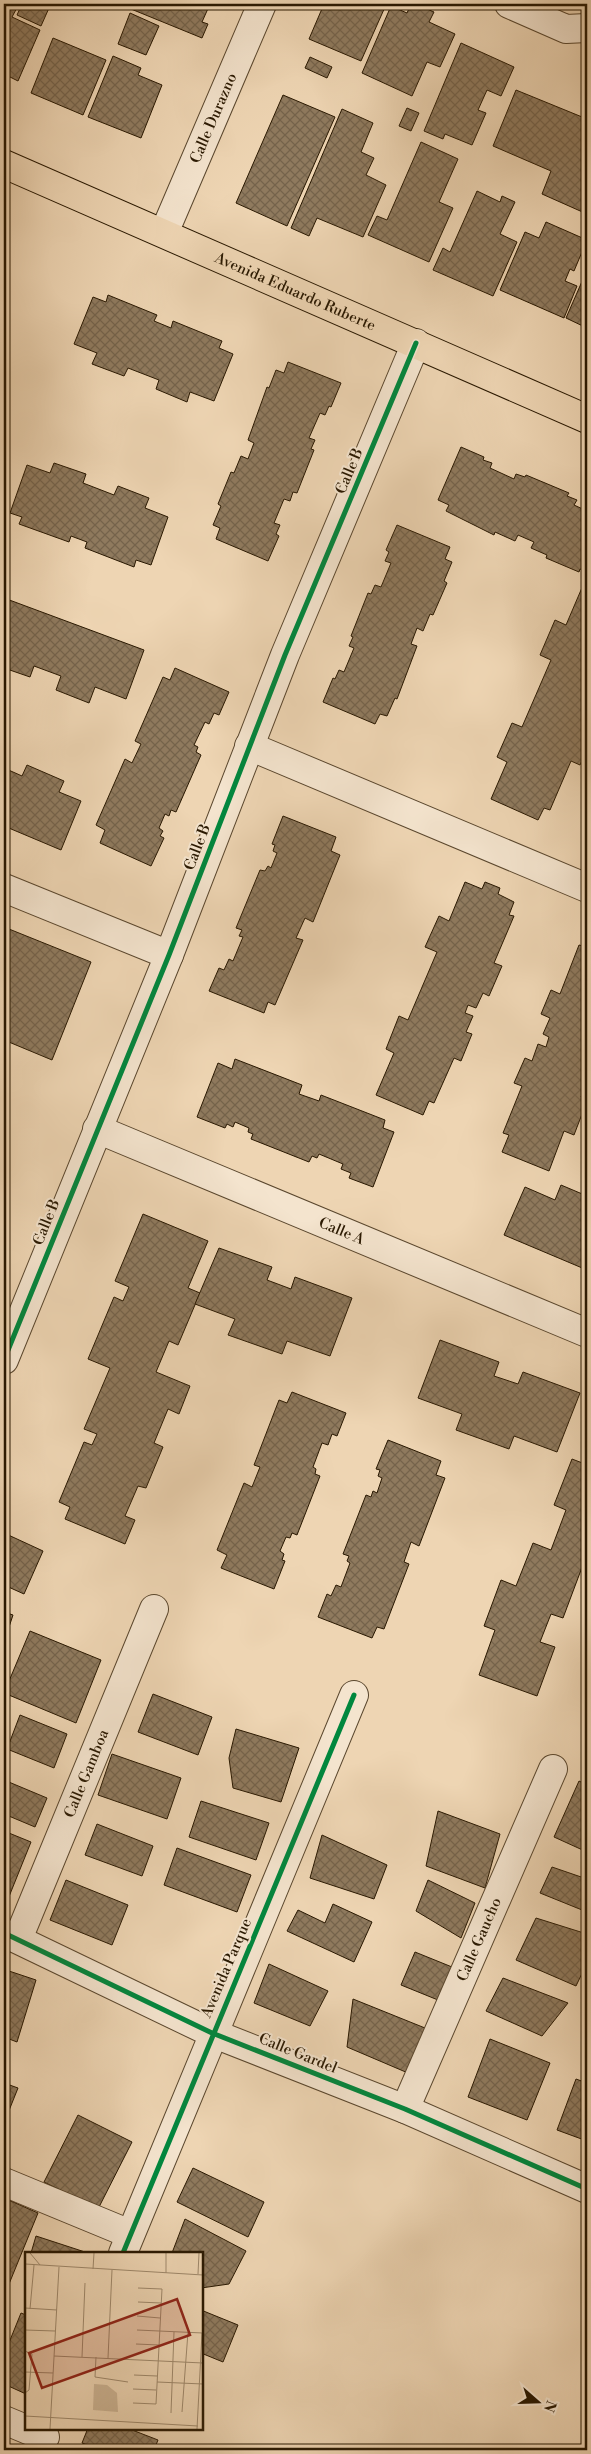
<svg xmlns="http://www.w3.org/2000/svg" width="591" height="2454" font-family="'Libre Bodoni',serif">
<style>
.building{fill:url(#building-cross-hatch);stroke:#291801}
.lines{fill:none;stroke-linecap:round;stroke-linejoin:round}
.minor-casing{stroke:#5a472e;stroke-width:30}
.major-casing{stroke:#291801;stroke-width:30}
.minor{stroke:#f4e4ce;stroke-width:28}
.major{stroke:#eed5b3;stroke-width:28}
.cycleway-casing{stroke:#f4e4ce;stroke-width:8}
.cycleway{stroke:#00873e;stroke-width:5}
.labels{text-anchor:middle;stroke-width:4;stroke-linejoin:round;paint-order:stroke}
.street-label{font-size:15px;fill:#291801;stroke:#f4e4ce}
.inset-road{fill:none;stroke:#9f896c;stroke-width:1}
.view{fill:#8f2418;fill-opacity:0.15;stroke:#8f2418;stroke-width:2.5}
.inset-edge{fill:none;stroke:#291801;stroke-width:2.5}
</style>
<defs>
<pattern id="building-cross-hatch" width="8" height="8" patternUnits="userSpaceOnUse" patternTransform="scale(1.25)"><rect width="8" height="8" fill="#8f7a5e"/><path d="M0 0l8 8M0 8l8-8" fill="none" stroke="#75634b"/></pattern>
</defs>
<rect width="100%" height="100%" fill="#eed5b3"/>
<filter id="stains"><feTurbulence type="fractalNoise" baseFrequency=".004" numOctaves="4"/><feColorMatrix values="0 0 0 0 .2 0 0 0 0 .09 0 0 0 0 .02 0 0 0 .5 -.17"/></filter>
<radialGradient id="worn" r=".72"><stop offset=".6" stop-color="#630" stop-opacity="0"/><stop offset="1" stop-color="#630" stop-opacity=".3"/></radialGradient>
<!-- building -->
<g class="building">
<polygon points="4,4 19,4 12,17 40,30 18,81 4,74"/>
<polygon points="22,4 40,4 49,8 41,26 17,15"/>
<polygon points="133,4 210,4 202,22 208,24 202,38 131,9"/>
<polygon points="324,4 376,4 385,7 361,61 309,39"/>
<polygon points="411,4 416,4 434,12 429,22 455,34 440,67 427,62 412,96 362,73 391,6 407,13"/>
<polygon points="130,13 159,26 146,55 118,44"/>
<polygon points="53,38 106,60 83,115 31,93"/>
<polygon points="461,43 514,67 501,96 487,90 478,110 486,113 472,145 445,134 443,139 424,131"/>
<polygon points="113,56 141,68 138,75 162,85 141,138 88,117"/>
<polygon points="310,57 332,67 327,78 305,68"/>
<polygon points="516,90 587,119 587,214 542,194 551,171 493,146"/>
<polygon points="283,95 335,117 287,226 236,203"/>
<polygon points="407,108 419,113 411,131 399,126"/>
<polygon points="342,109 373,123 361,152 374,158 366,175 386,185 363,237 317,218 309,236 291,228"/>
<polygon points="421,142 458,159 439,202 453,208 429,262 368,235 377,216 387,220"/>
<polygon points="477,191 500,202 502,196 515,202 500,234 517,242 493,296 433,270 443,248 450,252"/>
<polygon points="546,222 587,240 574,271 570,269 565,281 577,286 564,318 500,290 525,232 539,238"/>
<polygon points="587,270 587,328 566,318"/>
<polygon points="108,295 157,315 154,321 171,328 173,321 222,341 219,348 233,354 214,401 190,392 187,402 156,389 159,380 128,368 124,376 92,364 97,353 74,344 93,297 106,302"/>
<polygon points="288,362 341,383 331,407 329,406 325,415 320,413 309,438 315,440 311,449 314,450 297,493 293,492 290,501 284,499 274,523 280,525 276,534 279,536 268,561 216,539 220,528 213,525 221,506 218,504 231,472 234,473 241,456 248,459 254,443 248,440 267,387 269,388 276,370 284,373"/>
<polygon points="461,447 484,457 483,460 492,463 490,468 514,479 516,474 525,477 526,475 569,493 567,496 577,500 574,505 587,511 587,572 580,569 579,572 546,558 547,555 531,548 534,542 518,535 515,541 495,532 494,535 446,511 449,505 438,500"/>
<polygon points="54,463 86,474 83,483 114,495 118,486 149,498 145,508 168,517 151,565 136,560 134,567 85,548 87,542 71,536 69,542 19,524 22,517 10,513 27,465 50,473"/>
<polygon points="397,525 450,547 445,559 452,562 444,581 447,583 433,615 430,614 423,631 417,628 411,644 417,646 397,699 395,698 387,716 380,714 375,724 323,702 333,678 335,679 339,670 344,672 354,648 349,646 353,637 351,636 368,593 371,594 375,585 381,587 391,563 385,561 389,552 386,550"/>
<polygon points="584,583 587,584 587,708 583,716 587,718 587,725 582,736 587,738 587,749 580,765 571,761 550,810 544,808 538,820 491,799 507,762 497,757 512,723 522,727 551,660 540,655 555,620 566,625"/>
<polygon points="4,598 144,650 126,699 95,687 89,703 56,690 61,676 34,666 30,677 4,668"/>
<polygon points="175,668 229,692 219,715 214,713 209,724 205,722 194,745 198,747 196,752 201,755 176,812 171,810 169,816 165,814 159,828 163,831 160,836 164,838 151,866 100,843 105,830 96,825 125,759 132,763 141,744 135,741 163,677 170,680"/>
<polygon points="27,765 64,781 59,792 81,801 61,850 4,826 4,768 22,776"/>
<polygon points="283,816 336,837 331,851 340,855 313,922 305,918 296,938 303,940 275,1005 268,1002 264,1013 209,991 219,968 224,970 229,959 233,961 243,937 239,936 242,930 236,928 260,870 265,871 268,866 271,868 277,853 273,851 275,845 272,844"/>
<polygon points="465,882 482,889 485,882 500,888 498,894 514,902 509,915 514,916 494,963 502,966 489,996 483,993 476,1008 468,1005 465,1013 473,1016 466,1032 472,1034 461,1061 454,1058 434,1103 429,1101 423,1115 376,1095 394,1053 386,1049 399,1016 408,1020 437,952 425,947 439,916 449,921"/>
<polygon points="4,927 91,962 52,1060 4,1040"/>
<polygon points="579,945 587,947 587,1081 581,1097 587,1101 574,1135 564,1131 549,1171 502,1152 509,1135 503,1133 522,1086 514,1083 525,1058 532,1061 538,1044 546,1047 549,1037 543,1034 550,1018 541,1014 551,990 560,994"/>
<polygon points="235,1059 302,1085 299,1094 319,1101 321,1095 385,1120 383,1128 394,1132 373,1187 349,1178 351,1173 341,1169 343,1164 319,1154 317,1158 312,1156 309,1162 251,1139 253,1134 248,1132 249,1128 235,1122 233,1127 227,1124 225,1128 197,1117 218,1063 232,1069"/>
<polygon points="561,1185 587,1196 587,1270 504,1235 525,1187 555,1200"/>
<polygon points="143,1214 208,1241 188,1288 200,1293 178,1345 169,1341 156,1372 190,1386 179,1414 168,1409 154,1443 163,1447 146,1488 138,1486 125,1516 135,1520 125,1544 65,1519 70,1507 59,1502 84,1442 92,1445 97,1434 84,1429 110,1368 88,1359 114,1297 123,1301 129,1287 115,1281"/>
<polygon points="219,1248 272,1267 267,1280 291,1289 295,1277 352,1298 330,1356 287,1341 282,1354 228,1335 235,1319 195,1304"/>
<polygon points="440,1340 499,1362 494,1376 518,1384 523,1372 580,1393 557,1452 514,1436 509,1449 456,1430 462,1414 418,1398"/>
<polygon points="292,1392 346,1413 337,1436 332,1434 328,1445 322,1443 313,1467 316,1469 315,1474 320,1476 297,1535 292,1533 290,1538 286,1537 280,1551 284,1554 282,1560 285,1561 274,1589 221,1568 227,1555 217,1550 244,1483 252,1487 260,1467 254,1465 279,1400 287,1403"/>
<polygon points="388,1440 441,1461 436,1475 445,1478 419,1546 411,1542 404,1562 409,1564 384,1629 377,1627 372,1638 318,1617 327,1594 331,1596 336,1585 341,1587 350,1563 347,1561 349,1556 343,1554 366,1495 371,1497 373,1491 377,1493 382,1478 378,1476 380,1470 376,1469"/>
<polygon points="572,1459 585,1464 587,1459 587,1563 584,1562 563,1618 551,1614 540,1642 555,1647 537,1696 479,1675 495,1630 484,1626 501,1580 516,1586 533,1543 551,1550 566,1510 554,1505"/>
<polygon points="4,1533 43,1551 24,1594 4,1585"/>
<polygon points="4,1612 13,1615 4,1642"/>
<polygon points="30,1631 101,1660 76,1723 4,1693"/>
<polygon points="153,1694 212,1717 198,1755 138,1732"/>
<polygon points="20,1715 67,1734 54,1768 7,1749"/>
<polygon points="236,1729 299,1748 281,1802 233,1788 229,1758"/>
<polygon points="112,1754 181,1778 167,1819 98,1795"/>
<polygon points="4,1780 47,1798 35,1827 4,1814"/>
<polygon points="579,1781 587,1785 587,1852 554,1837"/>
<polygon points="201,1801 269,1823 256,1860 189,1837"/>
<polygon points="438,1811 500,1834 485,1888 426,1866"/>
<polygon points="97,1824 153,1846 142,1876 85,1855"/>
<polygon points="4,1831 31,1842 4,1909"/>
<polygon points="322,1835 387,1865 374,1899 310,1878"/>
<polygon points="177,1848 251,1875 237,1912 164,1885"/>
<polygon points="552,1867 587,1879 587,1912 540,1893"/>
<polygon points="66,1880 128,1905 112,1945 50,1920"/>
<polygon points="428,1880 475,1903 461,1938 416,1911"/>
<polygon points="333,1904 372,1922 354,1962 287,1931 298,1910 325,1923"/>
<polygon points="536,1918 587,1934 587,1963 576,1986 516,1960"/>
<polygon points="415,1952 452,1967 438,2000 401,1985"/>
<polygon points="269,1964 328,1991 310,2026 254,2003"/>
<polygon points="6,1970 36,1980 17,2042 4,2037 4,1976"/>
<polygon points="503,1978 568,2003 542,2036 486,2011"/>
<polygon points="353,1999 425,2028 408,2073 347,2047"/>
<polygon points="490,2039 550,2063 527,2120 468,2097"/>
<polygon points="576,2079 587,2083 587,2141 557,2130"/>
<polygon points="4,2083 18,2088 4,2123"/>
<polygon points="78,2115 132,2142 98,2209 44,2182"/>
<polygon points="193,2168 264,2202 248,2237 177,2202"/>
<polygon points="4,2198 38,2213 9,2284 4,2281"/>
<polygon points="185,2219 246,2251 229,2284 201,2288 201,2253 172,2253"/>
<polygon points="36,2236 88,2253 31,2253"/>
<polygon points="201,2310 238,2325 223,2362 201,2353"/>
<polygon points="21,2313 26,2315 26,2394 4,2384 4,2355"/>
<polygon points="88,2428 127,2428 158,2440 154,2450 101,2450 82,2443"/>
</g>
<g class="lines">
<!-- minor casing -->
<g class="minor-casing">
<g id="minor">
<polyline points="509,4 566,29 587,28"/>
<path id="s1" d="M164 233 262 4"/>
<polyline points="249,746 587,888"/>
<polyline points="4,888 169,955"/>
<path id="s2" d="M97 1129 587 1333"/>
<polyline points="4,1360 169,955 285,655 416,343"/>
<polyline points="4,1933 212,2033 405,2109 587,2189"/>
<path id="s3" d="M18 1939 154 1609"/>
<path id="s4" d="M405 2109 553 1769"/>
<polyline points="4,2182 130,2234"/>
<polyline points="123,2253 354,1695"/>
<polyline points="4,2420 45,2437"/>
</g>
</g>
<!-- major casing -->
<g class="major-casing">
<g id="major">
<path id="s5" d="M4 164 587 419"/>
</g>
</g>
<!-- minor -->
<use href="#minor" class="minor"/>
<!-- major -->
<use href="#major" class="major"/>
<!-- cycleway casing -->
<g class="cycleway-casing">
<g id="cycleway">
<polyline points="4,1360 169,955 285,655 416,343"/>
<polyline points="4,1933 212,2033 405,2109 587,2189"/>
<polyline points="123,2253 354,1695"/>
</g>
</g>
<!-- cycleway -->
<use href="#cycleway" class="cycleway"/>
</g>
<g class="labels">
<!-- street labels -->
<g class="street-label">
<text dy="5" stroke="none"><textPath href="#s1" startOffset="125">Calle Durazno</textPath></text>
<text dy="5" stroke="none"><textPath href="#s5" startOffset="318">Avenida Eduardo Ruberte</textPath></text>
<text transform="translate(349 471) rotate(-67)" y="5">Calle B</text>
<text transform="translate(197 847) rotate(-69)" y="5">Calle B</text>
<text transform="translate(46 1222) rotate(-68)" y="5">Calle B</text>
<text dy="5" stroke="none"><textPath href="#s2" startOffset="265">Calle A</textPath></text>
<text dy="5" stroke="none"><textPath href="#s3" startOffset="179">Calle Gamboa</textPath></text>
<text dy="5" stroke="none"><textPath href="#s4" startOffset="185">Calle Gaucho</textPath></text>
<text transform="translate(226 1968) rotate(-67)" y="5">Avenida Parque</text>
<text transform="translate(298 2053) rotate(22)" y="5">Calle Gardel</text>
</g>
</g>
<!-- overview -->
<g transform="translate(25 2252)">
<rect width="178" height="178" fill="#eed5b3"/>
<path d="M69 132 82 133 92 141 93 160 68 158Z" fill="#cdb595"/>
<path class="inset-road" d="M5 1 15 13M0 12 178 23M68 17 69 1M141 21V1M173 22 174 1M113 50 136 51M0 56 32 58M5 57 9 13M112 64 135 66M0 78 30 79M112 78 178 81M111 92 134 93M0 99 7 102 4 138 0 141M29 104 178 111M57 105 60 31M71 105 70 125 103 130M83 106 87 18M0 120 28 121M109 123 132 124M132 130 178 132M108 137 131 138M108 151 131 152 137 37 113 36M157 160 163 80M146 161 149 80M0 164 173 174M25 177 34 15M172 177 177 81"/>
<path class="view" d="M152 47 165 83 17 136 4 101Z"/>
<rect width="178" height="178" class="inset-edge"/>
</g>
<!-- margin -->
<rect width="591" height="2454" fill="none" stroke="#eed5b3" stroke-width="20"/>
<rect x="5" y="5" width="581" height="2444" fill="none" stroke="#291801" stroke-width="2.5"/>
<rect x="10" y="10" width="571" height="2434" fill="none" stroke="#291801"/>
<!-- north arrow -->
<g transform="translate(538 2402) rotate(110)" stroke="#f4e4ce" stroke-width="4" paint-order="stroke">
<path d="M0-4L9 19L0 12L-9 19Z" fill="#291801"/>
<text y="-8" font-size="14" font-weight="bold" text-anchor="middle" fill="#291801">N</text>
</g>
<rect width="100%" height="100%" filter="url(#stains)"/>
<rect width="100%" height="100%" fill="url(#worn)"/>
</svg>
